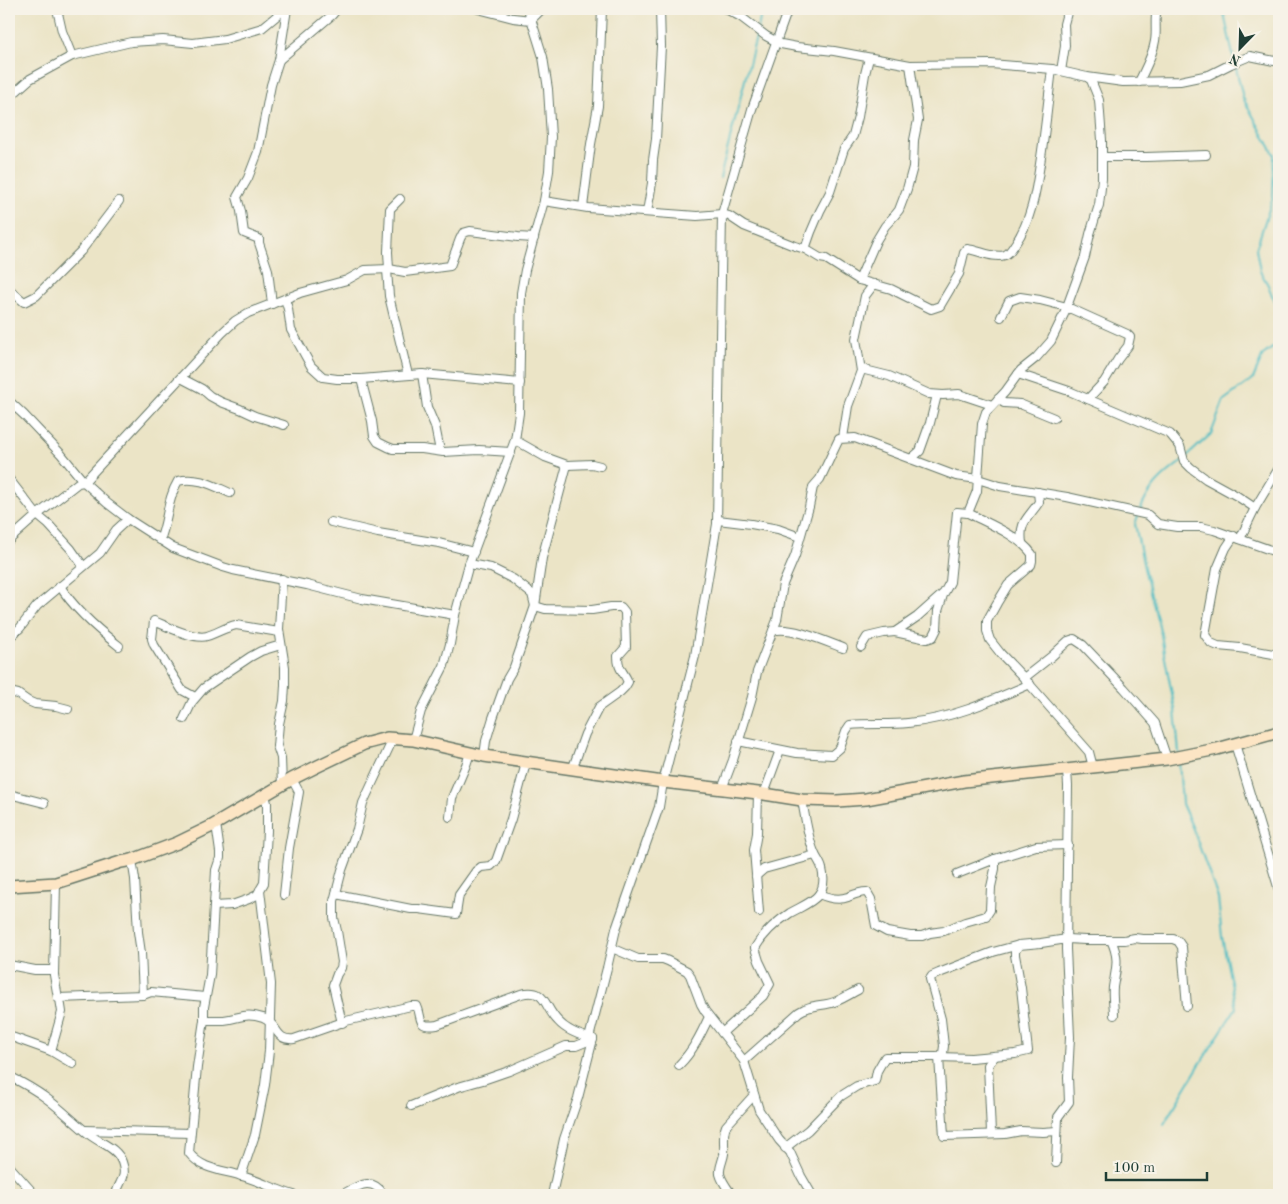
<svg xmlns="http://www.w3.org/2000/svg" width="1288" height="1204" font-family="'Old Standard TT',serif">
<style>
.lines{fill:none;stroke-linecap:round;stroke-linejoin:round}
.stream{stroke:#4fbdc4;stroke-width:2}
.street-casing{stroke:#667767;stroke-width:10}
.secondary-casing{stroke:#667767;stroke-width:14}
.street{stroke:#fff;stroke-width:8}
.secondary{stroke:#fce5c4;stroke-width:11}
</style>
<rect width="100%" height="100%" fill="#f7f3e8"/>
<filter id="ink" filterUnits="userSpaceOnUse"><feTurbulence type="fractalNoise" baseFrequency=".02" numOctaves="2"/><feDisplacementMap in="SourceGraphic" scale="10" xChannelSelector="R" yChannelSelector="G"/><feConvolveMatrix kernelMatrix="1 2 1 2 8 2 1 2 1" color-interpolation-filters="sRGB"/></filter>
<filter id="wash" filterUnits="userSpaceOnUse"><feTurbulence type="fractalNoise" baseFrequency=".0096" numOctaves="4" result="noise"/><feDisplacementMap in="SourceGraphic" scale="20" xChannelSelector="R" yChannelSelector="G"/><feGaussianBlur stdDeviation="1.12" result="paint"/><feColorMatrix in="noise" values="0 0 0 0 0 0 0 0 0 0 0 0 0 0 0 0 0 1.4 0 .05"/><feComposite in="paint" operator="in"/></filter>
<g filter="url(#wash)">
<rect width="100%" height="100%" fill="#ebe4c6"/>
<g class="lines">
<!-- stream -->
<g class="stream">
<polyline points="1223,9 1234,60"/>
<polyline points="758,28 762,9"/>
<polyline points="1235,64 1243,98 1274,154 1273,197 1256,249 1260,271 1268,285 1279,314"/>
<polyline points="720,178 757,33"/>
<polyline points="1186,457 1211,434 1224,400 1253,379 1263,355 1279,343"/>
<path d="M1140 511C1149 488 1161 477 1181 462"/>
<polyline points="1138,516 1135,524 1144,568 1161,634 1164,653 1175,710 1179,753"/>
<polyline points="1164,1124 1200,1064 1236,1008 1222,937 1218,898 1193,829 1182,804 1179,761"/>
</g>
</g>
</g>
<g filter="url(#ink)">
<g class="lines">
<!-- street casing -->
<g class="street-casing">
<g id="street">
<polyline points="57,9 62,31 72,56"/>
<polyline points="287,9 279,60 332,15 337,9"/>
<polyline points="359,9 369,9"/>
<polyline points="478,9 513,18 531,20 542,9"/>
<polyline points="726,9 741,17 766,36 781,44 797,47 834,51 910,65 991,64 1052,69 1087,77 1123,82 1180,81 1209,75 1231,64 1250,56 1274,61 1279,60"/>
<polyline points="1061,71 1065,46 1064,24 1068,9"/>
<path d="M1139 82C1145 69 1153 55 1155 41 1157 30 1154 19 1157 9"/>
<polyline points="9,101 12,95 30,79 72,56 131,42 163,40 193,43 225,39 262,28 285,9"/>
<polyline points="1102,157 1146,157 1206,155"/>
<path d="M544 201 588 208 697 216 722 214 729 216 744 226 792 245 805 249 820 258 826 259 859 280 891 289 931 309 940 306 959 274 964 253 967 249C979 250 993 259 1005 255 1010 253 1012 248 1015 244 1031 221 1036 192 1040 164 1045 133 1048 101 1052 69"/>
<polyline points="583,207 591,144 598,106 602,9"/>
<polyline points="647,212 652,183 653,160 656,139 661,46 660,9"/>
<polyline points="805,249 811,232 820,211 830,192 844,149 853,136 858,117 865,74 869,58"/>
<polyline points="389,269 388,252 390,209 400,199"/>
<polyline points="387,270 389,296 408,375"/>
<polyline points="859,280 876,241 885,226 895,215 899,210 907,189 913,167 914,140 918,120 910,65"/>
<polyline points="9,289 24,302 36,296 81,251 119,201"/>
<polyline points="285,299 288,309 291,330 295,337 311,366 323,377 337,379 361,379 422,374 520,383"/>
<polyline points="272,304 268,270 259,243 259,239 244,233 241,211 237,197 248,178 258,152 271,85 279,60"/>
<polyline points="1001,317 1009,301 1020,297 1040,300 1067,307 1127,334 1130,337 1128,346 1118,359 1104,382 1088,399"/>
<polyline points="861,369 889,376 929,394 943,395 959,394 992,405"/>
<polyline points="422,374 427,407 435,426 440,451"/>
<polyline points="1018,374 1069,391 1170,434 1180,446 1184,461 1191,468 1206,479 1237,496 1255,508"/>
<polyline points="181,378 202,389 210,396 221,402 240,409 255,416 284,425"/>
<polyline points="361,379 372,421 374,436 378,442 388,447 393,449 422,449 443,452 479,450 511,452"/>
<polyline points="998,399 1004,403 1020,404 1054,418"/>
<polyline points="9,401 24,415 61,454 84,482 107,503 128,519 173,548 223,567 233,570 307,585 362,599 455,615"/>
<polyline points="843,438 848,406 861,371 856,339 865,296 874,284"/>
<polyline points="911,459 920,451 930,423 937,395"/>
<polyline points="567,465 592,464 600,466"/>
<polyline points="9,479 37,515 49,525 71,549 83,566"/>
<path d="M968 513C989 524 1018 535 1032 554V561L1031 565 1008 585 997 603 987 621V631L990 640 1001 654 1024 678"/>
<polyline points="718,520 751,524 778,529 800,537"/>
<polyline points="331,522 378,533 439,543 474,552"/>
<polyline points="1234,536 1226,548 1217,569 1205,635 1211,643 1218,646 1240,648 1279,655"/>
<polyline points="1240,539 1255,508 1279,468"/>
<polyline points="9,540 37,515 78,483 84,482 222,333 235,321 248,313 300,293 347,280 365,270 389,269 405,272 450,266 460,239 463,233 470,231 518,237 534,238"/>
<path d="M160 540C168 521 167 499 178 481 197 476 214 486 230 493"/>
<path d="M1022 543C1019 521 1028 519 1039 502L1038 492"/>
<path d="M469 564 491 568 513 579 532 594 535 606 545 609 592 610 611 607H621L625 612 626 647 618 656C618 670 623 670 628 682L625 687 620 692 599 707 585 734 572 770"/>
<path d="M60 586C75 610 97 629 119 646"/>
<path d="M773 631C789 625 827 642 843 648"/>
<polyline points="895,632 927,639 933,637 937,629 938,611 943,595"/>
<polyline points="9,638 20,628 37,606 100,553 116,530 128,519"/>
<polyline points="861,647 867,637 884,633 895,632 917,617 944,593 950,582 957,512 968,513 977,491 982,424 986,412 1005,392 1021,370 1036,358 1051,341 1065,312 1085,257 1090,234 1099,205 1102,179 1102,140 1099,100 1091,80 1087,77"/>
<polyline points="9,692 18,694 28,701 35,704 56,706 68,709"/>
<path d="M195 697 182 690 154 645 152 639 154 621C166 626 194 640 207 636 217 633 226 627 236 625L279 632"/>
<polyline points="184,719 192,702 204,688 250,657 261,651 281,645"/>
<polyline points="413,740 421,711 444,666 450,644 455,615 469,564 515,440 519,413 521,293 525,270 544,201 549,171 551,137 548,89 543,57 528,9"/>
<path d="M738 741 797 753 832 755 840 748 846 731 850 725C869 723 889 725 908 723 951 719 991 701 1030 684"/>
<polyline points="1235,744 1279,890"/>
<polyline points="484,756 486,741 493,718 507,679 514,667 535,606 542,558 567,465 545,457 515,440"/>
<polyline points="1093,767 1089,752 1024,678 1052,656 1068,641 1074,639 1083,645 1124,688 1155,723 1167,759"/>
<polyline points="282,786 281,758 277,746 279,724 284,701 285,685 285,667 279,629 282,579"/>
<polyline points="722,789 733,760 752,697 757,672 777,620 783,584 795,556 809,507 813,487 820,479 839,439 855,438 956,476 978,479 1000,486 1067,497 1148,515 1158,524 1177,527 1201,527 1214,530 1279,553"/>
<polyline points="758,793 757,833 754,850 759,912"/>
<polyline points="9,794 44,803"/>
<polyline points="764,794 780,750"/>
<polyline points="450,817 452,798 466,765 470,753"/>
<path d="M216 824 220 852V858L216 870 210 975 204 1007V1020L197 1067 189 1153C202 1170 223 1170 242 1176 260 1181 276 1190 294 1195"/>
<polyline points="132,860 135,879 138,932 141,953 143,995"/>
<polyline points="957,874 995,859 1036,846 1068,845"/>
<polyline points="756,876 764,869 815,855"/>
<polyline points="56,883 54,975 58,998 143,995 151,992 205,997"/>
<polyline points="336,894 411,909 419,909 456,914 459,895 476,871 481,867 491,866 496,861 511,819 526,763"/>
<path d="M819 894C828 898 838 901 848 897 855 894 859 892 867 892L871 899 876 926 887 932 910 936H922L930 933 944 931 965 922 986 916 990 910 991 887 995 869V859"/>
<polyline points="284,895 289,848 299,792 292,779"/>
<polyline points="214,906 232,905 249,899 257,895 264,883 267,831 267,803 265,795"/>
<path d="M1111 940C1120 959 1116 968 1113 987 1112 996 1114 1006 1114 1015"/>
<polyline points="1019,945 1015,951 1015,955 1021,988 1028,1051 1015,1054 971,1058 939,1057 944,1136 1005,1134 1021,1131 1043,1132 1057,1131"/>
<polyline points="612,948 638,959 663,959 668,961 687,971 690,975 701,1004 705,1011 744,1061 759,1110 779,1140 790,1152 801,1176 812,1195"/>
<polyline points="9,965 35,970 54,970"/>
<path d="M204 1020C210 1020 217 1020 224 1020 241 1018 245 1012 263 1018 279 1024 274 1041 294 1039L346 1021 411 1006H417C423 1019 416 1028 437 1025L521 994C547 988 543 1006 558 1021 566 1030 577 1034 589 1038"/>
<polyline points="342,1023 333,985 337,974 341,968 342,962 337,931 334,918 334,901 342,870 357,829 363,803 393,739"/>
<path d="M722 1033 763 996 770 984 759 961 755 948C763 934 776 922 790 913 809 902 829 898 822 869 821 863 816 858 814 852 808 838 805 816 802 800"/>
<polyline points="9,1036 51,1051 73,1064"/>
<polyline points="51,1051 62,1012 60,999"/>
<path d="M744 1061 799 1012C808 1006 816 1006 827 1004 837 1003 848 995 858 990"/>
<path d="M679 1065C693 1051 701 1034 709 1017"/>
<path d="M9 1076C21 1082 34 1089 46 1098 61 1109 75 1123 90 1135 102 1144 117 1148 122 1162 128 1180 118 1181 116 1195"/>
<polyline points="411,1106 458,1087 483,1080 509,1071 566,1046 576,1046 593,1039"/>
<polyline points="85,1130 190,1133"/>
<polyline points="991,1133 988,1065 995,1056"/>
<polyline points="785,1148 808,1130 841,1096 857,1086 875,1081 877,1071 885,1057 939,1057 943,1053 944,1046 941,1019 930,979 932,976 939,973 993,952 1019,945 1041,943 1067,939 1085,940 1124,940 1135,938 1142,939 1173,939 1178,941 1182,947 1187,1006"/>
<polyline points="1056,1163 1058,1117 1069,1102 1068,1077 1070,1037 1066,949 1068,786 1067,770"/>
<polyline points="9,1164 10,1167 35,1195"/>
<polyline points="241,1176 255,1135 265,1085 269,1051 271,984 260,890"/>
<path d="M341 1195C357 1187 371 1175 384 1195"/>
<polyline points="552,1195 564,1139 578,1098 593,1039 589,1038 607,968 616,929 659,807 663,782 695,656 717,524 722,214 752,109 788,9"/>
<path d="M732 1195C728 1189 722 1182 720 1174 719 1167 723 1161 724 1154 725 1145 722 1135 726 1126L754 1095"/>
</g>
</g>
<!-- secondary casing -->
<g class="secondary-casing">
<polyline id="secondary" points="9,886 56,883 121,862 132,860 177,843 212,826 292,779 318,766 364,744 387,738 413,740 484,756 663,782 758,793 802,800 837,801 866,799 964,781 1167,759 1217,749 1279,732"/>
</g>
<!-- street -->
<use href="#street" class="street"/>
<!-- secondary -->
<use href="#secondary" class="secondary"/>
</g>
</g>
<!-- margin -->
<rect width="1288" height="1204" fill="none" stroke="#f7f3e8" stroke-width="30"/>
<!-- north arrow -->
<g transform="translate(1240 48) rotate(203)" stroke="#f7f3e8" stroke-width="4" paint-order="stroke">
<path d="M0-4L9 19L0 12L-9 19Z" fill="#1f3d34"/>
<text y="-8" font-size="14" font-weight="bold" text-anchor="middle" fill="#1f3d34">N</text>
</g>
<!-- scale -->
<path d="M1106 1172v8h101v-8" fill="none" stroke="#1f3d34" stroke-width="2.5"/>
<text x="1113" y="1172" font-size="15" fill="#1f3d34" stroke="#f7f3e8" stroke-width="4" paint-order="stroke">100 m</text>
</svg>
